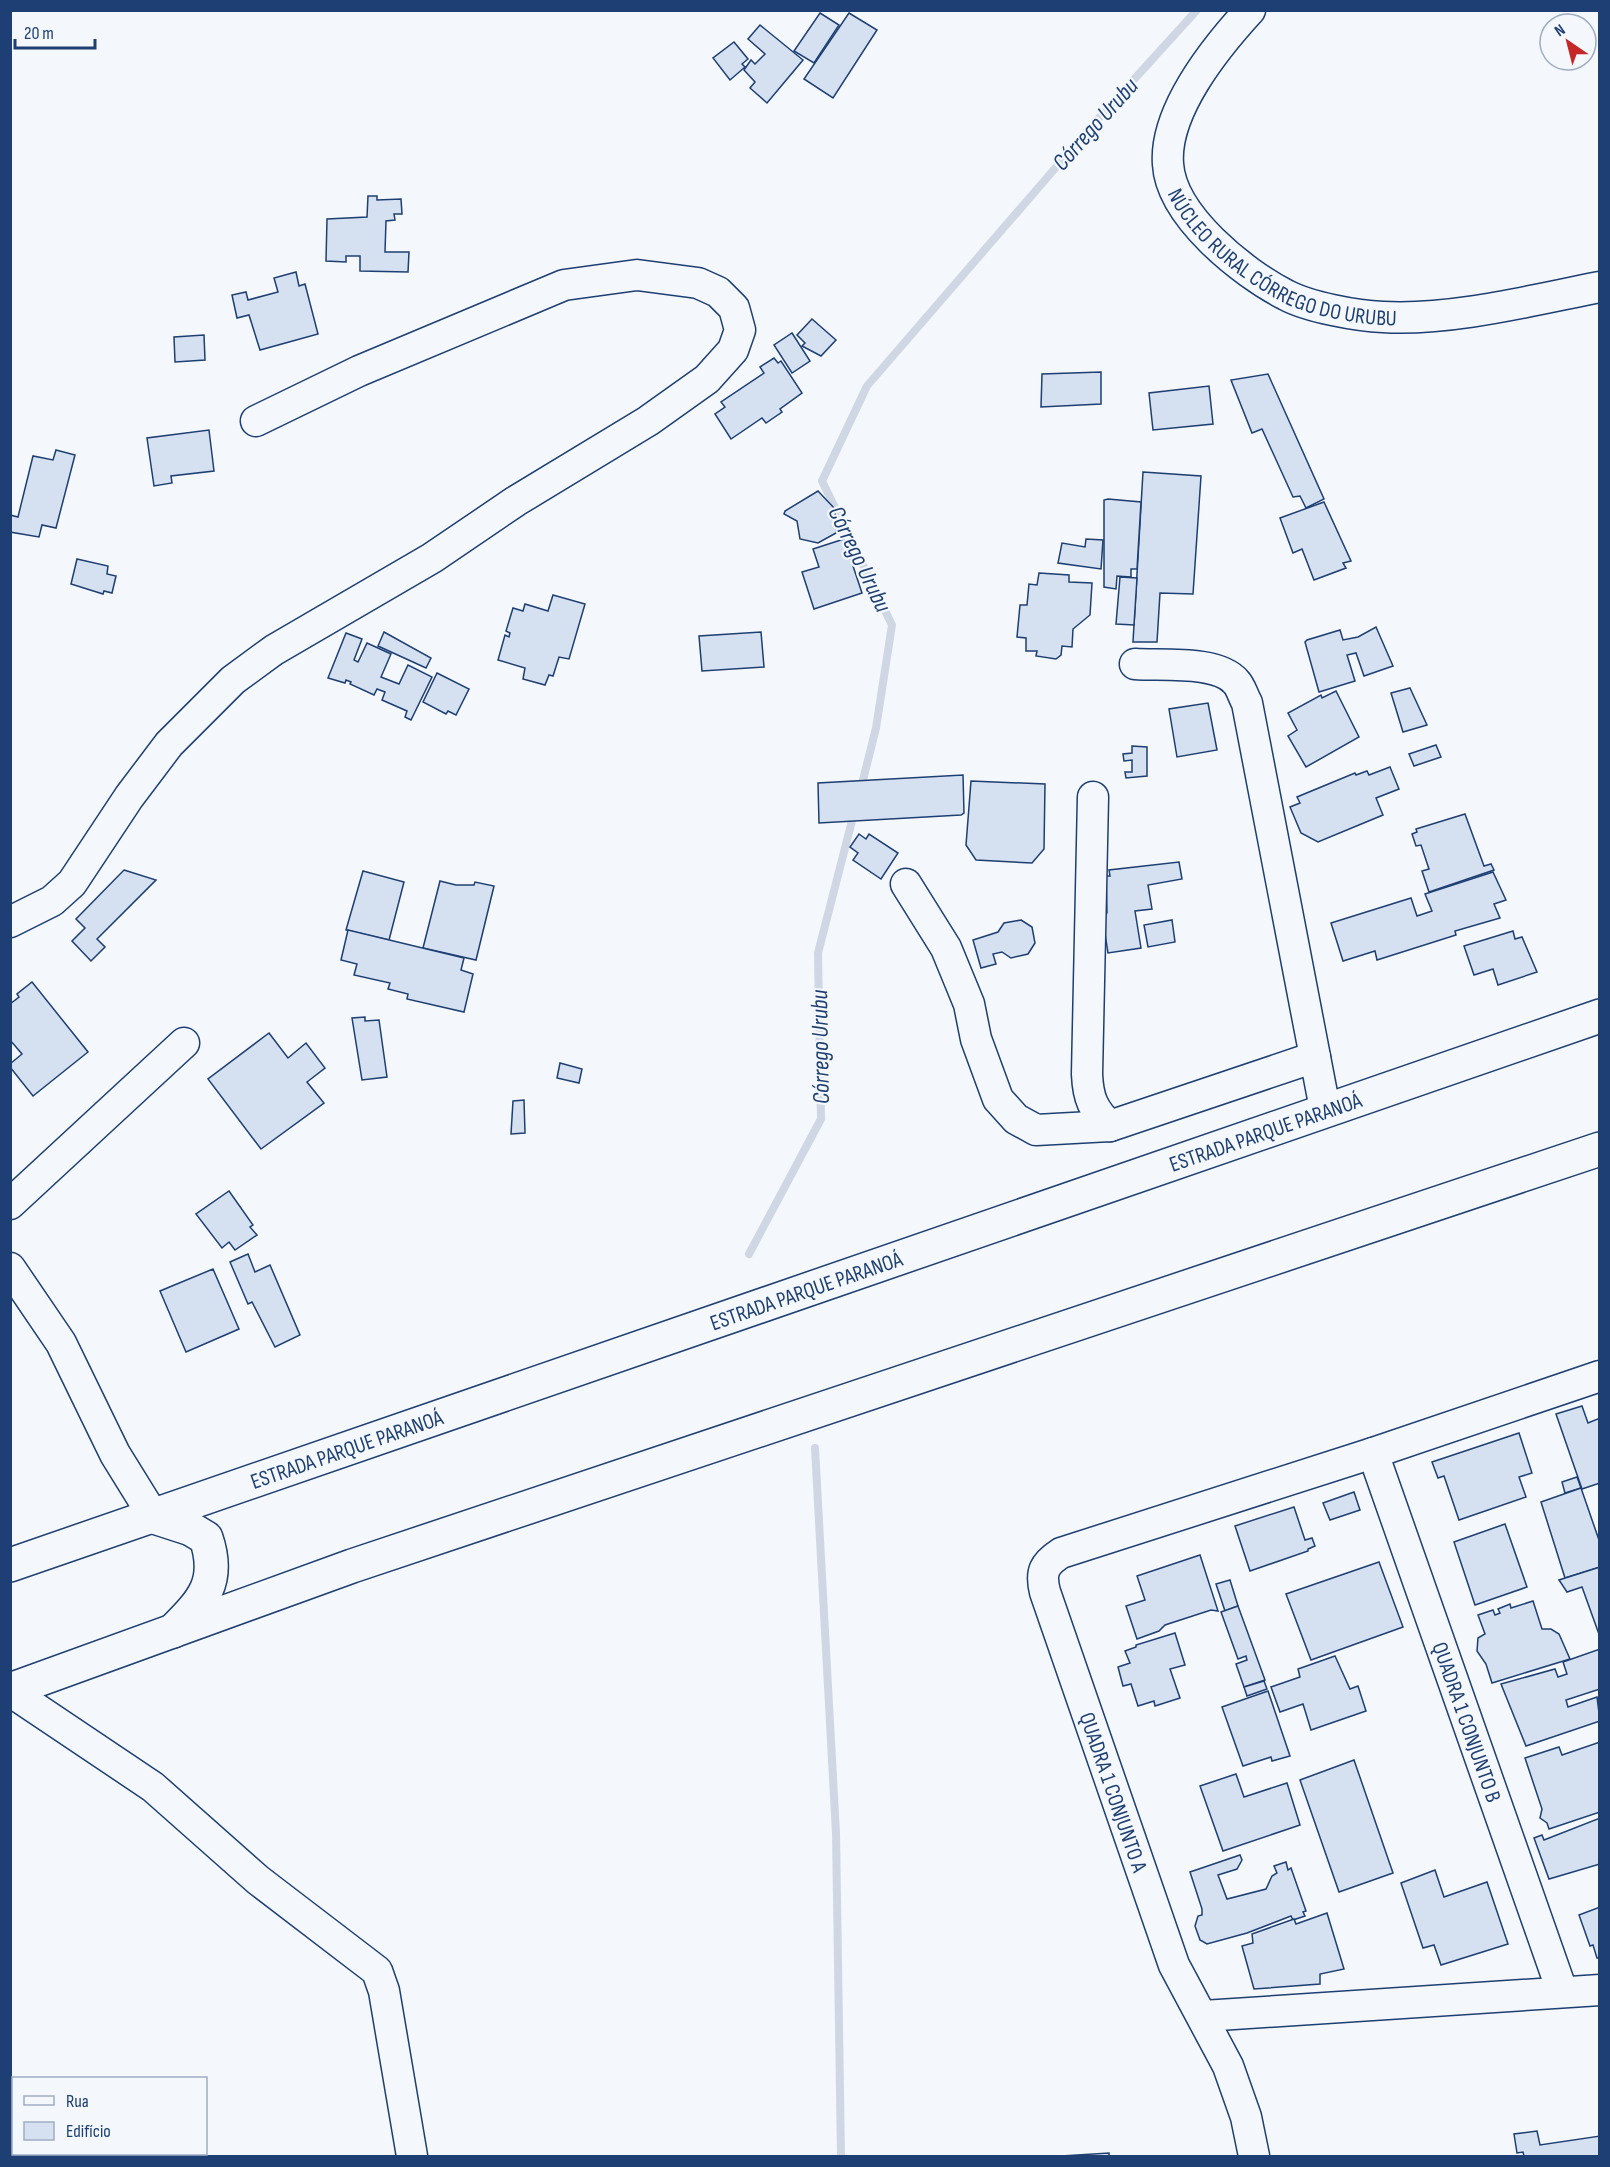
<svg xmlns="http://www.w3.org/2000/svg" width="1610" height="2167" font-family="'Sofia Sans Condensed',sans-serif">
<style>
.lines{fill:none;stroke-linecap:round;stroke-linejoin:round}
.stream{stroke:#cfd7e4;stroke-width:8}
.building{fill:#d5e0f0;stroke:#1d3f73;stroke-width:1.5}
.minor-casing{stroke:#1d3f73;stroke-width:33}
.major-casing{stroke:#1d3f73;stroke-width:36}
.minor{stroke:#f4f7fb;stroke-width:30}
.major{stroke:#f4f7fb;stroke-width:33}
.labels{text-anchor:middle;stroke-width:4.5;stroke-linejoin:round;paint-order:stroke}
.street-label{font-size:22px;fill:#1d3f73;stroke:#f4f7fb}
.water-label{font-size:24px;font-style:italic;fill:#1d3f73;stroke:#f4f7fb}
</style>
<rect width="100%" height="100%" fill="#f4f7fb"/>
<g class="lines">
<!-- stream -->
<g class="stream">
<polyline points="860,792 876,728 892,625 822,481 867,386 1089,129 1197,10"/>
<polyline points="749,1254 821,1119 818,953 854,813"/>
<polyline points="815,1448 836,1833 841,2156"/>
</g>
</g>
<!-- building -->
<g class="building">
<polygon points="820,13 839,25 814,63 794,51"/>
<polygon points="849,13 877,30 833,98 804,79"/>
<polygon points="760,25 803,60 767,103 750,88 755,82 744,70 751,60 755,64 765,54 748,39"/>
<polygon points="734,42 748,59 742,64 745,67 730,80 713,58"/>
<polygon points="368,196 377,196 377,200 401,199 402,214 394,214 395,220 386,221 385,252 409,252 408,272 360,271 360,256 346,256 346,262 326,261 327,219 367,217"/>
<polygon points="296,272 299,286 305,284 318,334 260,350 249,315 237,318 232,295 246,292 248,300 278,292 274,278"/>
<polygon points="812,319 836,340 821,356 802,346 805,343 797,335"/>
<polygon points="792,333 810,361 792,373 774,345"/>
<polygon points="204,335 205,360 175,362 174,337"/>
<polygon points="774,358 778,363 781,361 802,393 780,409 782,412 766,423 762,418 731,439 715,414 725,407 721,402 764,373 760,367"/>
<polygon points="1101,372 1101,404 1041,407 1042,374"/>
<polygon points="1268,374 1324,499 1306,508 1300,496 1293,497 1262,429 1252,433 1231,380"/>
<polygon points="1209,386 1213,424 1153,430 1149,393"/>
<polygon points="209,430 214,471 171,476 172,483 154,486 147,438"/>
<polygon points="56,450 75,455 56,528 42,525 39,537 10,532 10,515 18,517 33,456 53,460"/>
<polygon points="1143,472 1201,476 1193,594 1160,593 1157,642 1133,642"/>
<polygon points="818,491 835,509 836,533 818,543 800,539 797,521 784,514 785,511"/>
<polygon points="1108,499 1141,502 1137,569 1131,569 1131,577 1117,576 1116,589 1104,587 1104,500"/>
<polygon points="1324,502 1351,561 1343,563 1346,568 1314,580 1302,549 1293,553 1280,518"/>
<polygon points="844,539 862,593 814,609 802,572 819,567 813,549"/>
<polygon points="1086,539 1103,540 1101,569 1058,563 1062,543 1085,547"/>
<polygon points="77,559 108,566 107,574 116,576 112,593 104,591 103,594 71,584"/>
<polygon points="1039,573 1069,575 1069,582 1092,583 1090,615 1073,629 1072,647 1062,646 1061,655 1056,659 1036,656 1037,651 1026,651 1026,638 1017,637 1020,605 1027,605 1029,584 1037,585"/>
<polygon points="1120,577 1137,578 1134,625 1116,624"/>
<polygon points="553,595 585,604 569,659 559,657 553,676 549,675 545,685 523,679 525,668 498,660 505,635 509,637 510,633 506,631 513,608 523,611 525,604 548,611"/>
<polygon points="1376,627 1393,666 1364,676 1356,653 1347,655 1355,681 1319,692 1305,642 1307,640 1340,630 1343,640 1358,637"/>
<polygon points="384,632 431,658 426,668 378,646"/>
<polygon points="761,632 764,667 702,671 699,636"/>
<polygon points="346,633 362,639 354,660 358,662 367,643 391,654 381,677 399,684 408,665 432,677 411,720 405,717 407,711 382,700 385,692 377,689 374,695 350,684 351,682 346,680 345,683 328,678"/>
<polygon points="437,673 469,689 456,715 448,711 446,714 423,702"/>
<polygon points="1410,688 1427,725 1403,732 1391,693"/>
<polygon points="1336,691 1359,737 1306,767 1288,736 1297,730 1288,713 1321,695 1322,698"/>
<polygon points="1208,703 1217,750 1177,757 1169,709"/>
<polygon points="1436,745 1441,757 1414,766 1409,754"/>
<polygon points="1132,746 1147,747 1147,776 1126,778 1125,772 1132,772 1132,760 1124,761 1123,754 1132,753"/>
<polygon points="1390,767 1399,789 1376,798 1383,815 1318,842 1301,833 1290,807 1300,803 1297,797 1355,773 1356,775 1367,771 1369,775"/>
<polygon points="963,775 964,813 961,815 819,823 818,783"/>
<polygon points="971,781 1045,784 1044,849 1032,863 976,860 966,845"/>
<polygon points="1465,814 1484,866 1491,864 1494,870 1429,892 1422,871 1429,869 1421,845 1416,846 1412,834 1417,832 1416,829"/>
<polygon points="859,834 866,839 869,834 898,853 881,879 853,860 858,853 850,847"/>
<polygon points="1179,862 1182,879 1148,885 1152,909 1135,911 1141,948 1108,953 1102,914 1107,913 1106,876 1110,876 1109,870"/>
<polygon points="124,870 156,880 97,939 105,947 91,961 72,941 85,928 76,919"/>
<polygon points="363,871 404,882 389,940 346,930"/>
<polygon points="1493,872 1506,900 1494,904 1500,918 1455,931 1456,935 1377,960 1375,951 1343,961 1331,923 1411,898 1417,916 1432,911 1425,894"/>
<polygon points="440,881 456,885 474,885 475,882 494,886 476,960 423,948"/>
<polygon points="1021,920 1032,927 1035,943 1028,954 1011,958 1002,952 993,954 996,964 981,968 973,940 998,932 1004,923"/>
<polygon points="1172,920 1175,942 1148,947 1144,925"/>
<polygon points="348,930 464,958 461,970 473,974 464,1012 407,999 408,994 388,989 390,983 354,975 357,964 341,960"/>
<polygon points="1513,931 1515,939 1522,937 1537,972 1498,985 1493,969 1474,975 1464,946"/>
<polygon points="32,982 88,1052 33,1096 10,1067 10,1064 22,1054 10,1040 10,1004 19,997 17,994"/>
<polygon points="365,1017 365,1021 379,1020 387,1077 362,1080 352,1018"/>
<polygon points="269,1033 288,1058 306,1043 325,1068 307,1082 324,1103 261,1149 208,1079"/>
<polygon points="560,1063 582,1069 579,1083 557,1078"/>
<polygon points="524,1100 525,1133 511,1134 513,1101"/>
<polygon points="229,1191 253,1225 250,1227 257,1235 235,1250 229,1242 222,1248 196,1214"/>
<polygon points="248,1254 255,1272 270,1265 300,1335 275,1347 252,1302 248,1304 230,1262"/>
<polygon points="213,1269 239,1329 186,1352 160,1291"/>
<polygon points="1582,1406 1588,1423 1600,1418 1600,1483 1582,1489 1556,1414"/>
<polygon points="1519,1433 1532,1473 1519,1477 1526,1497 1459,1520 1444,1476 1438,1478 1432,1462"/>
<polygon points="1577,1477 1581,1488 1565,1493 1562,1482"/>
<polygon points="1581,1488 1600,1543 1600,1567 1565,1578 1541,1502"/>
<polygon points="1354,1492 1360,1510 1330,1520 1323,1503"/>
<polygon points="1294,1507 1305,1540 1312,1538 1315,1546 1308,1549 1308,1551 1250,1571 1235,1526"/>
<polygon points="1505,1524 1527,1587 1475,1605 1454,1542"/>
<polygon points="1200,1555 1218,1611 1211,1610 1165,1625 1159,1631 1137,1639 1126,1606 1145,1600 1137,1576"/>
<polygon points="1379,1562 1403,1627 1311,1660 1286,1594"/>
<polygon points="1600,1567 1600,1637 1582,1587 1567,1592 1559,1580"/>
<polygon points="1230,1580 1238,1606 1225,1611 1216,1584"/>
<polygon points="1533,1601 1542,1629 1551,1629 1559,1634 1570,1659 1492,1683 1486,1664 1477,1651 1478,1638 1485,1634 1478,1615 1493,1610 1495,1615 1500,1613 1498,1609 1510,1604 1511,1608"/>
<polygon points="1238,1606 1265,1680 1244,1687 1236,1664 1247,1660 1246,1656 1238,1659 1221,1612"/>
<polygon points="1175,1633 1185,1665 1170,1669 1180,1698 1155,1706 1154,1701 1138,1706 1131,1684 1123,1686 1118,1667 1130,1663 1125,1651 1136,1647 1136,1645"/>
<polygon points="1600,1649 1600,1689 1566,1700 1568,1707 1597,1697 1600,1721 1526,1746 1501,1684 1555,1669 1558,1677 1567,1674 1563,1662"/>
<polygon points="1335,1656 1350,1689 1358,1686 1366,1711 1311,1730 1303,1704 1280,1712 1271,1687 1300,1677 1298,1669"/>
<polygon points="1264,1681 1267,1689 1247,1696 1244,1687"/>
<polygon points="1268,1691 1290,1756 1272,1761 1271,1757 1243,1766 1222,1707"/>
<polygon points="1600,1742 1600,1812 1549,1829 1547,1823 1540,1818 1542,1809 1525,1758 1559,1747 1562,1755"/>
<polygon points="1354,1760 1393,1873 1339,1892 1300,1780"/>
<polygon points="1236,1774 1244,1797 1287,1783 1300,1825 1223,1851 1200,1786"/>
<polygon points="1600,1818 1600,1864 1549,1879 1534,1838 1542,1835 1544,1840"/>
<polygon points="1240,1855 1242,1860 1237,1869 1218,1875 1227,1899 1266,1889 1272,1876 1277,1873 1274,1866 1286,1862 1288,1870 1291,1868 1306,1911 1303,1912 1305,1916 1293,1920 1291,1916 1247,1933 1207,1944 1200,1940 1195,1926 1198,1916 1202,1915 1202,1909 1190,1872"/>
<polygon points="1435,1870 1444,1897 1487,1882 1508,1944 1441,1965 1434,1945 1423,1948 1401,1883"/>
<polygon points="1600,1907 1600,1958 1597,1958 1593,1945 1590,1946 1579,1915"/>
<polygon points="1327,1913 1344,1969 1320,1974 1320,1984 1254,1989 1242,1946 1253,1943 1252,1934 1294,1919 1296,1924"/>
<polygon points="1537,2131 1540,2145 1600,2136 1600,2156 1524,2156 1523,2152 1517,2153 1514,2134"/>
<polygon points="1109,2153 1109,2156 1061,2156"/>
</g>
<g class="lines">
<!-- minor casing -->
<g class="minor-casing">
<g id="minor">
<path id="s1" d="M1250 10C1216 47 1164 111 1168 164 1171 216 1243 273 1286 295 1308 307 1357 316 1383 317 1451 321 1533 300 1600 287"/>
<path d="M1135 664C1161 666 1218 660 1236 682 1241 687 1243 696 1247 703L1325 1109"/>
<path d="M1093 797 1087 1074C1088 1098 1093 1110 1110 1126L1315 1057"/>
<polyline points="906,884 946,948 969,1004 976,1039 998,1099 1016,1119 1036,1130 1110,1126"/>
<polyline points="10,922 52,901 72,883 129,797 169,744 233,680 274,650 432,558 516,501 648,421 707,379 733,350 740,330 734,308 718,292 698,283 637,275 564,285 359,371 256,421"/>
<polyline points="10,1204 184,1043"/>
<polyline points="10,1268 61,1343 115,1454 154,1517"/>
<path id="s2" d="M1373 1453 1562 1991"/>
<polyline points="10,1691 153,1787 258,1880 377,1971 384,1991 412,2156"/>
<polyline points="1203,2016 1600,1990"/>
<path d="M1254 2156 1246 2117 1228 2066 1174 1965 1045 1592C1040 1572 1044 1564 1061 1553L1373 1453 1600 1376"/>
</g>
</g>
<!-- major casing -->
<g class="major-casing">
<g id="major">
<path d="M154 1517 191 1529 206 1538C221 1582 203 1601 173 1631"/>
<path id="s3" d="M10 1565 1600 1016"/>
<polyline points="10,1690 352,1566 1600,1149"/>
</g>
</g>
<!-- minor -->
<use href="#minor" class="minor"/>
<!-- major -->
<use href="#major" class="major"/>
</g>
<g class="labels">
<!-- street labels -->
<g class="street-label">
<text dy="8" stroke="none"><textPath href="#s1" startOffset="340">NÚCLEO RURAL CÓRREGO DO URUBU</textPath></text>
<text dy="8" stroke="none"><textPath href="#s3" startOffset="1328">ESTRADA PARQUE PARANOÁ</textPath></text>
<text dy="8" stroke="none"><textPath href="#s3" startOffset="842">ESTRADA PARQUE PARANOÁ</textPath></text>
<text dy="8" stroke="none"><textPath href="#s3" startOffset="356">ESTRADA PARQUE PARANOÁ</textPath></text>
<text dy="8" stroke="none"><textPath href="#s2" startOffset="285">QUADRA 1 CONJUNTO B</textPath></text>
<text transform="translate(1114 1792) rotate(71)" y="8">QUADRA 1 CONJUNTO A</text>
</g>
<!-- water labels -->
<g class="water-label">
<text transform="translate(1095 124) rotate(-48)" y="8">Córrego Urubu</text>
<text transform="translate(860 559) rotate(64)" y="8">Córrego Urubu</text>
<text transform="translate(820 1047) rotate(-91)" y="8">Córrego Urubu</text>
</g>
</g>
<!-- border -->
<rect width="1610" height="2167" fill="none" stroke="#1d3f73" stroke-width="24"/>
<!-- legend -->
<rect x="12" y="2077" width="195" height="78" fill="#f4f7fb" stroke="#9eadc5" stroke-width="1.5"/>
<rect x="24" y="2096" width="30" height="9" fill="#f4f7fb" stroke="#9eadc5" stroke-width="1.5"/>
<text x="66" y="2107" font-size="18" fill="#1d3f73">Rua</text>
<rect x="24" y="2122" width="30" height="18" fill="#d5e0f0" stroke="#9eadc5" stroke-width="1.5"/>
<text x="66" y="2137" font-size="18" fill="#1d3f73">Edifício</text>
<!-- north arrow -->
<g transform="translate(1568 42) rotate(325)"><circle r="28" fill="#f4f7fb" stroke="#9eadc5" stroke-width="1.5"/>
<path d="M0-4.5L10 22L0 15L-10 22Z" fill="#c62828"/>
<text y="-9" font-size="16" font-weight="bold" text-anchor="middle" fill="#1d3f73">N</text>
</g>
<!-- scale -->
<path d="M15 39v9h80v-9" fill="none" stroke="#1d3f73" stroke-width="3"/>
<text x="24" y="39" font-size="18" fill="#1d3f73" stroke="#f4f7fb" stroke-width="4.5" paint-order="stroke">20 m</text>
</svg>
